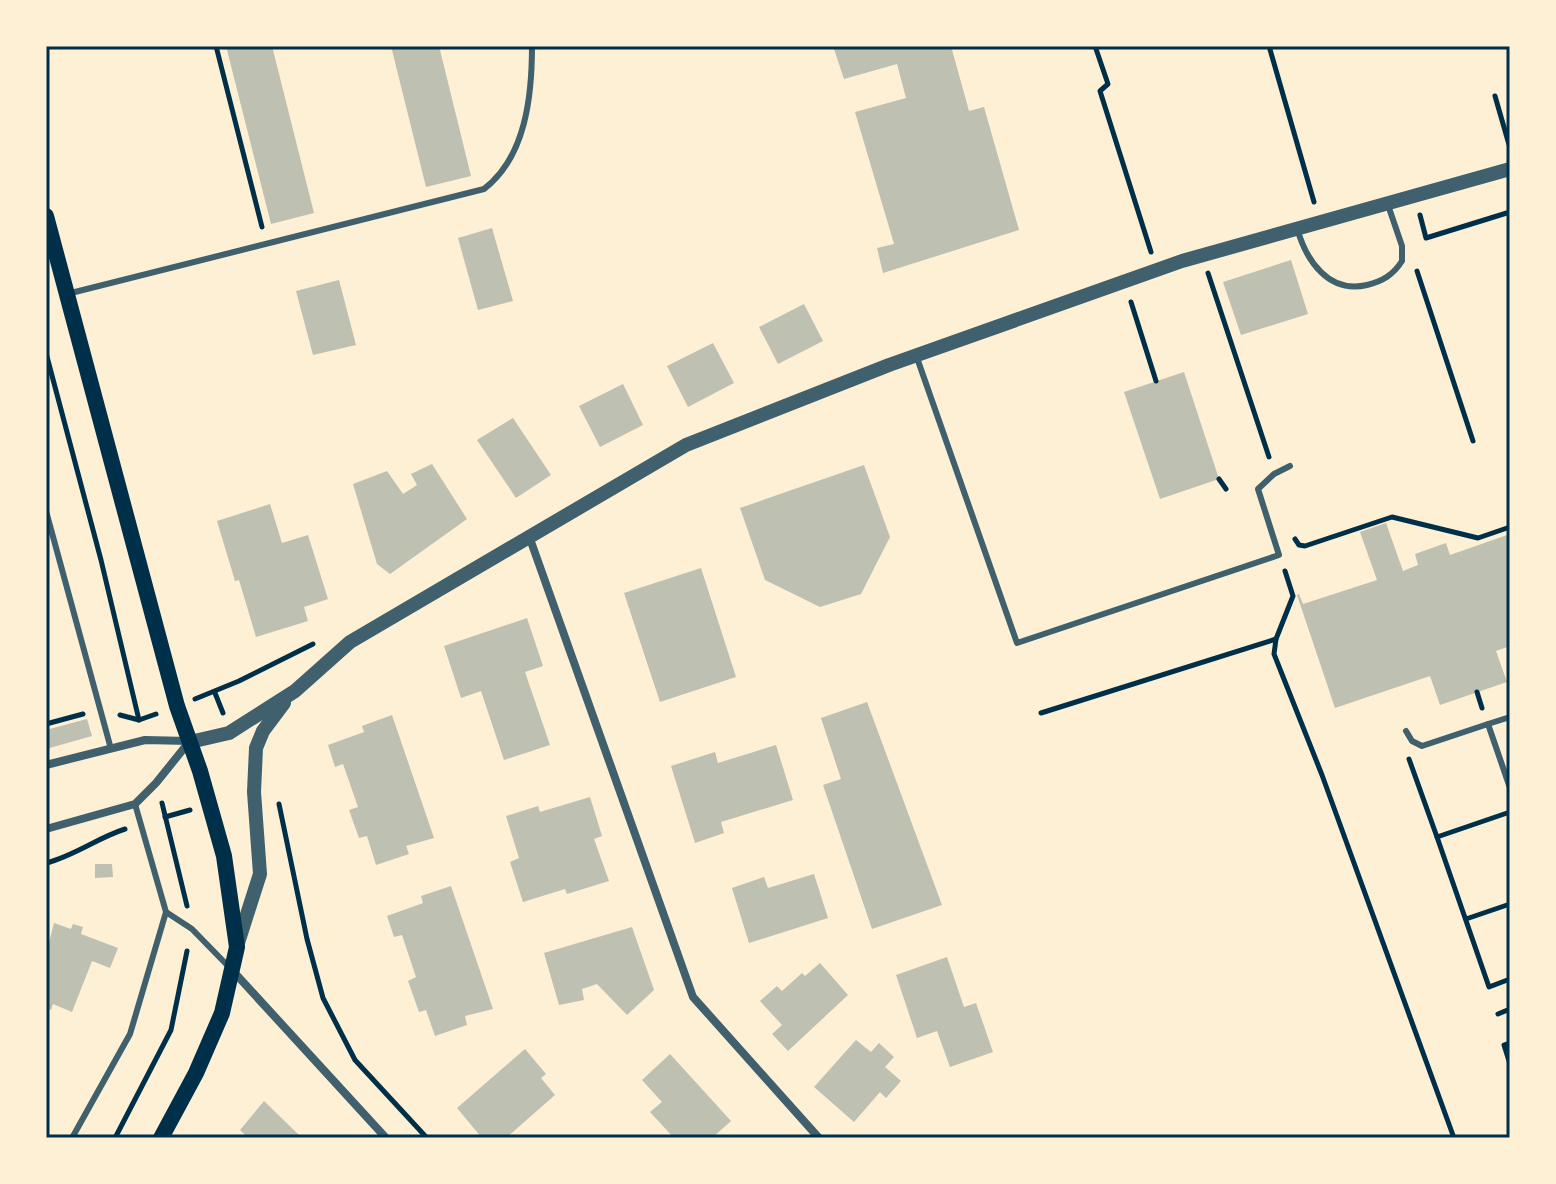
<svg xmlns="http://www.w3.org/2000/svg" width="1556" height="1184" font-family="Montserrat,sans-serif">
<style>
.building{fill:#bec0b2}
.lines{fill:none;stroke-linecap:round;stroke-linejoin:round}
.path{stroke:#003049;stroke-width:5}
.service{stroke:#3f606c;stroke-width:6}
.minor{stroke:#3f606c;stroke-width:8}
.tertiary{stroke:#3f606c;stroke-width:14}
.secondary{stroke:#003049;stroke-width:16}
.neatline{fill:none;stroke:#003049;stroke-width:3}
</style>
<rect width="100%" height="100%" fill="#fdf0d5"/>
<!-- building -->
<g class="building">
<polygon points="226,46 272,46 314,213 271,224"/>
<polygon points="391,46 439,46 471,176 426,187"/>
<polygon points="833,46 951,46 969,111 984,107 1019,230 883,273 877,248 894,244 855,112 906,98 897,64 844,79"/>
<polygon points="492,228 513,301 478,310 458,238"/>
<polygon points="1291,260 1308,314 1241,335 1223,282"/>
<polygon points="339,280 356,345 313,355 296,291"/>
<polygon points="804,304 823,341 778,364 759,327"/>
<polygon points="713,343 734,383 688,407 667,366"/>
<polygon points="1184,372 1219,479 1160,499 1124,392"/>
<polygon points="623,384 643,425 600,447 579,406"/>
<polygon points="513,418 551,475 516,498 477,440"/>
<polygon points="432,464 467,519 390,574 377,564 353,484 387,471 403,494 417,485 411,474"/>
<polygon points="864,465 890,537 861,594 820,607 765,580 740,508"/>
<polygon points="270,504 282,543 308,535 328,599 304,607 308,621 256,637 239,580 235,581 217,521"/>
<polygon points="1386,523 1403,571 1418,565 1415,554 1446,543 1450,555 1510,534 1510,646 1496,651 1507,682 1440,705 1430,676 1335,708 1297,595 1299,594 1303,604 1377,580 1360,532"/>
<polygon points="701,568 736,677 660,702 624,593"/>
<polygon points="527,618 543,666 525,672 550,745 504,760 481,691 461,698 444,646"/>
<polygon points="867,702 942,905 872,929 823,785 841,779 821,718"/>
<polygon points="392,715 434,838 406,846 409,854 376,865 367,836 359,838 349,810 358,807 343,764 335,767 328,745 364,732 362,726"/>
<polygon points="87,719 92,736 46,749 46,730"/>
<polygon points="776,745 793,800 721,822 724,833 695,843 671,766 715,752 718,763"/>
<polygon points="590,797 602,836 594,839 609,881 567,894 565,889 523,902 510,862 519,858 506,816 538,806 540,812"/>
<polygon points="95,864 112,864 113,877 95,878"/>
<polygon points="814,874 828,918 749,943 732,888 764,877 768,888"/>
<polygon points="451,886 493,1009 465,1016 467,1025 435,1036 426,1010 419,1012 408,981 416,977 402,935 394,937 387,916 423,903 421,896"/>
<polygon points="54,923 71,929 73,924 83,927 81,934 118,948 110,968 92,961 72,1012 53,1004 51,1010 46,1008 46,954"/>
<polygon points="632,927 654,990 627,1015 597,984 582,989 584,1000 559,1005 544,953"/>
<polygon points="947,957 964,1007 976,1003 993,1052 950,1067 937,1031 917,1038 896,975"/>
<polygon points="820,963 848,995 788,1051 772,1034 782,1025 760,1001 777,986 782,991 802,973 805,976"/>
<polygon points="856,1040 871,1052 879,1043 894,1057 885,1067 901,1081 886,1098 880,1092 854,1122 814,1087"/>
<polygon points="525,1049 546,1074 541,1078 555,1095 506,1138 482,1138 457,1108"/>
<polygon points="670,1054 731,1121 712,1138 674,1138 650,1112 662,1102 642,1080"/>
<polygon points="264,1101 302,1138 248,1138 240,1130"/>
</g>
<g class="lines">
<!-- path -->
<g class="path">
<polyline points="216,46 262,227"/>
<polyline points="1095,46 1108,84 1100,91 1151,252"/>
<polyline points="1269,46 1314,202"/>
<polyline points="1495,96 1510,148"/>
<polyline points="1420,215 1426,238 1510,212"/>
<polyline points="1417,271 1473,441"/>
<polyline points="1208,273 1269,457"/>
<polyline points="1131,302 1156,381"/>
<polyline points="46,353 101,560 139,720"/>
<polyline points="1219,479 1226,489"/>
<polyline points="1295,539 1299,545 1305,546 1392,517 1478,538 1510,527"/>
<polyline points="1285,571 1293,596 1276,639 1274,654 1322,775 1454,1138"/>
<polyline points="1477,692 1482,708"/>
<polyline points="215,693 223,713"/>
<polyline points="195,699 239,681 313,644"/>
<polyline points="1041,713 1276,639"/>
<polyline points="120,715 139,720 156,714"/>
<polyline points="46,724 83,714"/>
<polyline points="1409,759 1437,837"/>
<polyline points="162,803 187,906"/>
<polyline points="279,804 307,939 323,998 355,1060 427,1138"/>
<polyline points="1510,812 1437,837 1489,987 1510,979"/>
<polyline points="165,817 190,810"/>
<path d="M46 863C74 856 97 838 125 829"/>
<polyline points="1466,919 1510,904"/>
<polyline points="1498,1014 1510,1009"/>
<polyline points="1510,1043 1504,1045 1510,1064"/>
<polyline points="115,1138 171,1030 187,951"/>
</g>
<!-- service -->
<g class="service">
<path d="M1297 228C1306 260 1328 294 1367 285 1383 281 1393 275 1402 261V246L1388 205"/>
<path d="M67 294 484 189C526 157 532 95 532 46"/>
<polyline points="916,355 1017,643 1279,555 1258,489 1274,474 1290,466"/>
<polyline points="46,511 111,749"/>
<polyline points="1510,717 1488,724 1510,788"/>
<polyline points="1406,731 1412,741 1422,746 1488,724"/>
<polyline points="166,912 192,929 229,967"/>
<polyline points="72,1138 130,1034 166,912 135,804"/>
</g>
<!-- minor -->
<g class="minor">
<polyline points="529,536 693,997 819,1138"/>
<polyline points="46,765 145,740 189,741"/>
<polyline points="46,829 135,804 156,783 189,742"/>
<polyline points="232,970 386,1138"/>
</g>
<!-- tertiary -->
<g class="tertiary">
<polyline points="190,742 229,733 295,691 350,642 686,445 889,365 1182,261 1510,169"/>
<polyline points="237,946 260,874 254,792 256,748 263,731 284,703"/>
</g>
<!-- secondary -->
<polyline class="secondary" points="46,216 177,706 200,771 224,856 237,947 222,1013 196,1073 161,1138"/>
</g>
<!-- border -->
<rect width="1556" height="1184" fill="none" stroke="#fdf0d5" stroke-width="96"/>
<rect x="48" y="48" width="1460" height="1088" class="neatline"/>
</svg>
